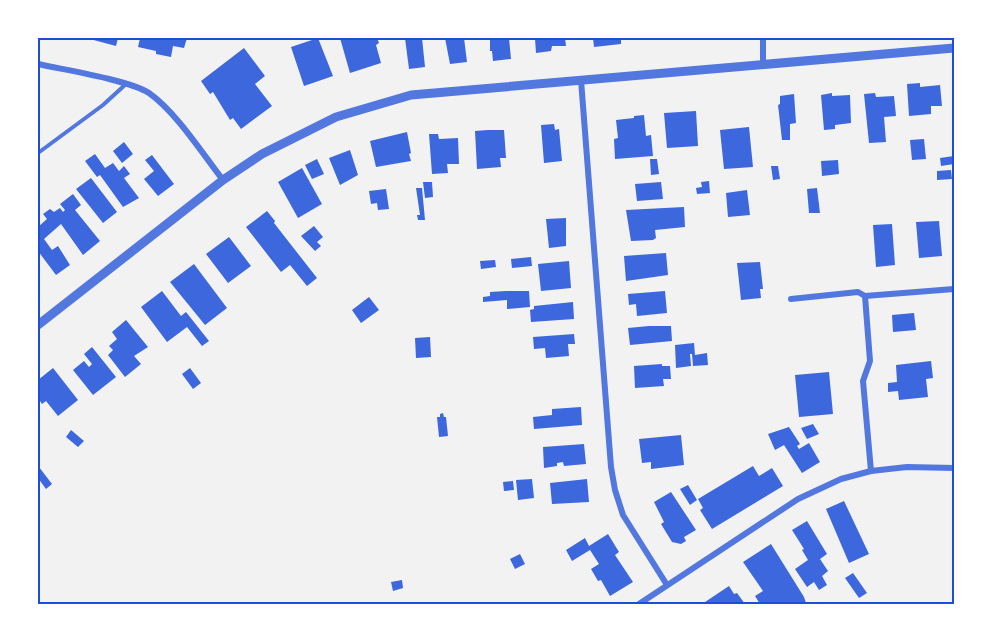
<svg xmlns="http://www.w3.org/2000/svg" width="992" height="642" font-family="'Varela Round',sans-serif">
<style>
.building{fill:#3d67dc}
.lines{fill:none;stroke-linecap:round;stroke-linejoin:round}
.service{stroke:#5277de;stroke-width:4}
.minor{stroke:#5277de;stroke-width:6}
.tertiary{stroke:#5277de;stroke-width:9}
.neatline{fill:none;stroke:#1d4ed8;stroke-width:2}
</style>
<rect width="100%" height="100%" fill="#f2f2f2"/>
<!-- building -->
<g class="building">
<polygon points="86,38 118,38 116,46"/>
<polygon points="140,38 187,38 184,48 173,46 171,57 156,54 156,51 138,47"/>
<polygon points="318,38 333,76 304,86 291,47"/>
<polygon points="340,38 377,38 379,43 376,45 381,63 350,73"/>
<polygon points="405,38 422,38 425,67 409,69"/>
<polygon points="445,38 464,38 467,62 450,64"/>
<polygon points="490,38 509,38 511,59 493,61 492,51 490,51"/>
<polygon points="535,38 565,38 566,46 552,46 551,51 536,53"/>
<polygon points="593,38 621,38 621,44 594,47"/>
<polygon points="244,48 265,76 255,84 272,106 241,129 233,118 230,120 213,92 210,94 201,81"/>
<polygon points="920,83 920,87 940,85 942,106 931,106 931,114 909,116 907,84"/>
<polygon points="832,93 832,96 850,95 851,123 835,125 835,129 824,130 821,95"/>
<polygon points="875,93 876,97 894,96 896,116 884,117 886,142 869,143 864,94"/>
<polygon points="794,94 796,123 790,124 790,140 782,140 778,105 780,104 780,96"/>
<polygon points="696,111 698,146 667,148 664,113"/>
<polygon points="644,115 646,136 651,135 653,156 615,159 614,139 618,138 616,120 634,118 634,116"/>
<polygon points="554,124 555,130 559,129 562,161 544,163 541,125"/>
<polygon points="749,127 753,167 724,169 720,130"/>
<polygon points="488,130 504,130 506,158 500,158 501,167 477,169 475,131"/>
<polygon points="407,132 411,153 409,154 411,161 376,167 370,141"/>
<polygon points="429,134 438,134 439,139 458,138 459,164 447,164 448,173 432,174"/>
<polygon points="924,139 926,159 912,160 910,140"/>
<polygon points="124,142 133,154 122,163 113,151"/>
<polygon points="350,150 358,175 340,185 329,158"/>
<polygon points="95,154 105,168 113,163 119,171 124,166 130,174 124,178 139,198 123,207 100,175 97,177 85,161"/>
<polygon points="152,155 174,184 158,196 144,179 154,171 145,160"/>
<polygon points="954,156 954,164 941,166 940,158"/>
<polygon points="317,159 324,174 312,179 305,165"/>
<polygon points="650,159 657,159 659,174 651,175"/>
<polygon points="838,160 839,174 822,176 821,161"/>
<polygon points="771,166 778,166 780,179 773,180"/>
<polygon points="302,168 322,204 298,218 278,182"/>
<polygon points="951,170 952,179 937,180 937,171"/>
<polygon points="91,178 117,212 103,223 76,189"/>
<polygon points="709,181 710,193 697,194 696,188 702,187 701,182"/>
<polygon points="423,182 432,182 433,197 425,198"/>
<polygon points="661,182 663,199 637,201 635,184"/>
<polygon points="416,188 422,188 425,220 418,220 417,215 420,215"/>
<polygon points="817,188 820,213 809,213 807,189"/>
<polygon points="386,189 389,209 378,210 377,203 371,204 369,191"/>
<polygon points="747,190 750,215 728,217 726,193"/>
<polygon points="73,194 81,205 75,210 100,241 83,255 61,224 44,239 52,250 58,246 70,265 56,275 38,251 38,227 47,219 43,214 50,209 54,212 60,208 63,212 65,210 60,204"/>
<polygon points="684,207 685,227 655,230 656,238 653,240 631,241 626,210"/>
<polygon points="267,211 275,221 274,223 317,278 307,286 290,265 281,272 246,227"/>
<polygon points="566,218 566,246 549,248 546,219"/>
<polygon points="939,221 942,256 919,258 916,222"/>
<polygon points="892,224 895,265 876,267 873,225"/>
<polygon points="314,226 323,237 317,242 321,246 315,251 301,236"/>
<polygon points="229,237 251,266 228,283 206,254"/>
<polygon points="666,253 668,275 626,281 624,256"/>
<polygon points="531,257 532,266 512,268 511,259"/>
<polygon points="495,260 496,267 481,269 480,261"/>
<polygon points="569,261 571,288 541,291 538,264"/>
<polygon points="760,262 763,289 760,289 761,298 741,300 737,263"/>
<polygon points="194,264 227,308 205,325 170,282"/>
<polygon points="162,291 181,316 186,312 209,341 202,346 187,327 167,342 141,307"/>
<polygon points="506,291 529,291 530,307 507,309 507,300 483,302 483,297 490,296 490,292"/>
<polygon points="665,291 667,313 637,316 636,304 629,305 628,294"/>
<polygon points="369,297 379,310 361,323 352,310"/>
<polygon points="573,302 574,319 531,322 530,310 534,309 534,306"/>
<polygon points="914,313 916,330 893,332 892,315"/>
<polygon points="126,320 148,347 134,356 141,364 125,377 108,355 113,350 109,346 117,339 112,332"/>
<polygon points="649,326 671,326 672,341 630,345 628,328"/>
<polygon points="574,334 575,344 568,344 569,356 546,358 545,348 534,349 533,337"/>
<polygon points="430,337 431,357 416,358 415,338"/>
<polygon points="694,343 695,355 707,353 708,365 693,366 692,354 690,354 691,366 676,368 675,345"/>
<polygon points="92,347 116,377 93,395 73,370 84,361 89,367 92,364 84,354"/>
<polygon points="931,361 933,378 926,379 928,397 899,400 898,391 888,392 888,383 897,382 896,365"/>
<polygon points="662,364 662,366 670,366 671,379 663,379 664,386 635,388 634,366"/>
<polygon points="53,368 78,400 58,416 46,401 42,404 38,398 38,380"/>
<polygon points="190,368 201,383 193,389 182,374"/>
<polygon points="829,372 833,414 799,417 795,375"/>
<polygon points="581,407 582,425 534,429 533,417 552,415 552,409"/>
<polygon points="443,413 444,417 446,417 448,436 439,437 437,417 440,417 440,414"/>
<polygon points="813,424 819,434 807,439 801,428"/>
<polygon points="789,427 800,444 797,446 799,449 809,443 820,462 802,473 784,445 775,450 768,434"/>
<polygon points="71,430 84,441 78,447 66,437"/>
<polygon points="681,435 684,465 651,469 651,462 642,463 639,439"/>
<polygon points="584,444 586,464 564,466 563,462 557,463 557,466 544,468 543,447"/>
<polygon points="753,466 759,476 772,468 783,486 712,529 700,510 703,508 698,499"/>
<polygon points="39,467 52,484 46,489 38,478"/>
<polygon points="532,479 534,498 518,500 516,480"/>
<polygon points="587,479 589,502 552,504 550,483"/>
<polygon points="513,481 514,490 504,491 503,482"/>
<polygon points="688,485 697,500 690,505 680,489"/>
<polygon points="671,492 696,530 684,537 686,541 681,544 672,542 661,524 664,522 654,502"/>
<polygon points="844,501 869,554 849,563 826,509"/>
<polygon points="807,521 827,554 820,559 828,571 822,576 827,585 819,590 814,582 807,587 795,569 808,560 802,550 804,549 792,530"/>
<polygon points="608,534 619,552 615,555 633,582 610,596 601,580 598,581 591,569 599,564 590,550 572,561 566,550 585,538 589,546"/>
<polygon points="771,544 804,597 806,603 803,604 785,604 784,602 780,604 760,604 755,596 763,591 743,562"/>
<polygon points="520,554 525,564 515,569 510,559"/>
<polygon points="853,573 867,593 859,598 845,578"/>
<polygon points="402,580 403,588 393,591 391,582"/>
<polygon points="729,586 734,594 737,593 745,604 702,604"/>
</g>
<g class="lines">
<!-- service -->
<polyline class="service" points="38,153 103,105 126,84"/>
<!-- minor -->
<g class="minor">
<polyline points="763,63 763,38"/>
<path d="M38 64C64 70 129 80 149 93 176 112 202 153 223 180"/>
<polyline points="581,80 611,467 615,490 623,515 667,585"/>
<polyline points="865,296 954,289"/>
<polyline points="791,299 858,292 865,296 870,361 863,381 871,471"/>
<polyline points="639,604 798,499 841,479 871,471 907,467 954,468"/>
</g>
<!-- tertiary -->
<polyline class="tertiary" points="38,325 223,180 262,154 336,117 411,95 954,48"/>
</g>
<!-- border -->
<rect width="992" height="642" fill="none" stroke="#ffffff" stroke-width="78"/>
<rect x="39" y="39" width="914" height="564" class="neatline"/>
</svg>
